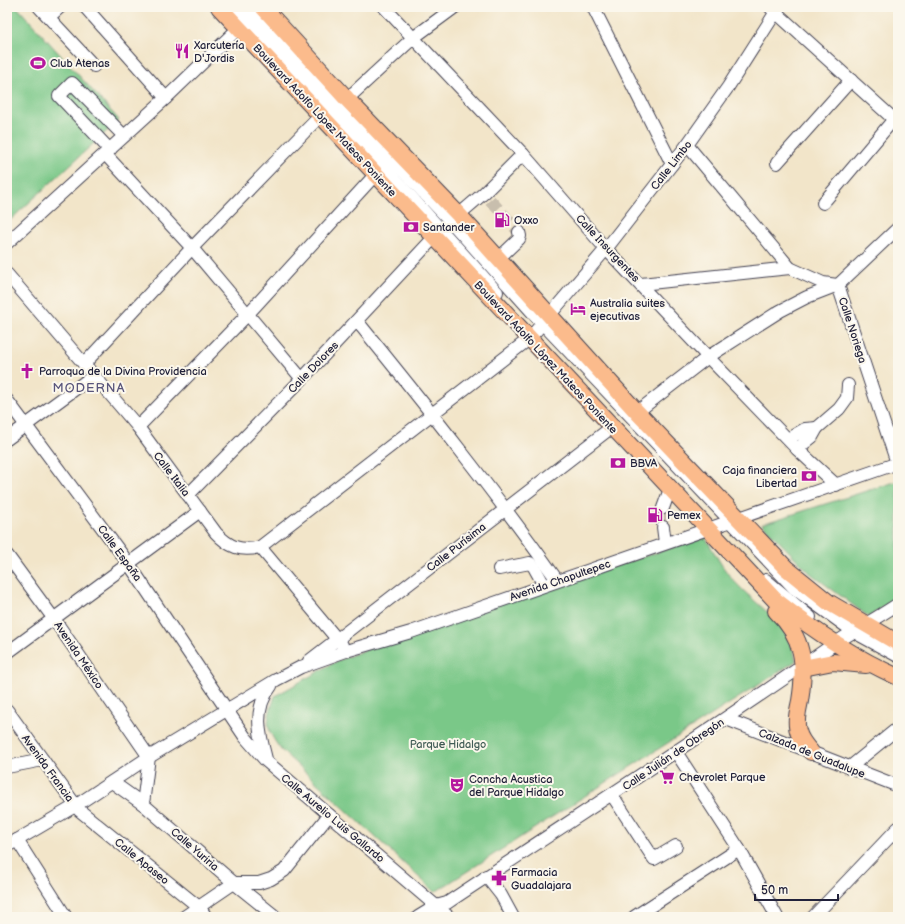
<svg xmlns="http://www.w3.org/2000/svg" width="905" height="924" font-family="'Balsamiq Sans',sans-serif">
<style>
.green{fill:#7ac888;stroke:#4e7562}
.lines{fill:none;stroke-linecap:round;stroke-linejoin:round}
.minor-tunnel{stroke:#c8bead;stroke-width:12;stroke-dasharray:12 6;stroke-linecap:butt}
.minor-casing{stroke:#413f50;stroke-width:14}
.major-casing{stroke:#413f50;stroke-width:18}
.minor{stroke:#fff;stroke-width:12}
.major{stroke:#fbbb8c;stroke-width:16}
.labels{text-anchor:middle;stroke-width:4;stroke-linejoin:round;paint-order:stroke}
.poi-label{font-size:11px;fill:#22223b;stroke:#fbf7ec;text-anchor:start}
.street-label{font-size:11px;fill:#22223b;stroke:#fbf7ec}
.park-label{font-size:11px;fill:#415c56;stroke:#fbf7ec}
.quarter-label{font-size:13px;letter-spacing:1px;fill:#59557c;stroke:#fbf7ec}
</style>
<rect width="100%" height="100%" fill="#fbf7ec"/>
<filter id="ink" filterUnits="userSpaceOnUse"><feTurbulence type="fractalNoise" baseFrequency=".025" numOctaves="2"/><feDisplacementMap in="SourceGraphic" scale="8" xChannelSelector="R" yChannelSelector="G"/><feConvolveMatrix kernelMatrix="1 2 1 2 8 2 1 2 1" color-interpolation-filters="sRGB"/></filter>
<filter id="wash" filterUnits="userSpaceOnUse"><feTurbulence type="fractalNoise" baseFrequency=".012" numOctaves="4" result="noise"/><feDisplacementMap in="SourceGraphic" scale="16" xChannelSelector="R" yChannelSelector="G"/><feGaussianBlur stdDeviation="0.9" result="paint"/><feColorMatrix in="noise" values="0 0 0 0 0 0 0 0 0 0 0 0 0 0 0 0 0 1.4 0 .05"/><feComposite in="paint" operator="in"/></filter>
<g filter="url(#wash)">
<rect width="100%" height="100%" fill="#f2e5c9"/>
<!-- green -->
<g class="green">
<polygon points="7,7 17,7 119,120 7,223"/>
<polygon points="898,481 898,596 869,617 810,573 762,524"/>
<path d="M705 537C715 553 724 572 738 585 763 611 789 623 796 661L435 892 281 750C264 726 266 723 275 696L337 661 411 632Z"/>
</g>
</g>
<g filter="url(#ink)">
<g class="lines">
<!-- minor-tunnel -->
<g class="minor-tunnel">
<polyline points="490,200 519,232"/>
<polyline points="663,508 663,527"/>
</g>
<!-- minor casing -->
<g class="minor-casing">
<g id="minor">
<polyline points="39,7 94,66"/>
<polyline points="85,7 166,98"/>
<polyline points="235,7 388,171 497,292"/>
<polyline points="249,7 451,222 543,324 795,589 854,632 898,656"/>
<polyline points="384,7 523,154 606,249 708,357 797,449 836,485"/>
<polyline points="593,7 672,164"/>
<polyline points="770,7 898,123"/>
<polyline points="49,17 60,7"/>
<polyline points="347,99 413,38 455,7"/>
<polyline points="687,145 790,268 823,283 837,285"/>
<polyline points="110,150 59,96 72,83 124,136"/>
<polyline points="105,154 192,248 302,379"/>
<polyline points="777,163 851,80"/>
<polyline points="823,203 894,119"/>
<polyline points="7,243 166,98 245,22"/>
<polyline points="499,258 519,239 520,236 519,232"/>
<path d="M7 274 138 427 216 533C229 547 241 552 260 547L529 339 606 249 687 145 728 87 779 7"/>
<polyline points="641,284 790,268"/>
<polyline points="838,285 897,463"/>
<path d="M357 321C426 406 494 491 557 580"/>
<polyline points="84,364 192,248 320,116"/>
<polyline points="7,400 129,564 245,737 266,761 449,917"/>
<polyline points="637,412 708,357 780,311 807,297 838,285 898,228"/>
<polyline points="138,427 247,315 375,175"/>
<polyline points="817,428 839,409 847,398 848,385"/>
<polyline points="7,439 93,376"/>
<polyline points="788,439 805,429 817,428 812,437 797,449"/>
<polyline points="188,495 302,379 441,230 484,193 523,154"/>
<polyline points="663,508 670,489"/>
<polyline points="663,527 665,543"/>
<polyline points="260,547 342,645"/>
<polyline points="7,555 54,619 149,757 143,804"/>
<polyline points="499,569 530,563 534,567 544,585"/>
<polyline points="766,580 810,617"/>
<polyline points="7,653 200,511"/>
<polyline points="309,661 612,427"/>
<polyline points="7,710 79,810 200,908 206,917"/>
<polyline points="726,719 898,786"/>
<polyline points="676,752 739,849 777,917"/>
<path d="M266 759C259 733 253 709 271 686"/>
<polyline points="7,767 43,760"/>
<polyline points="849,768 898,728"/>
<polyline points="112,782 143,804 234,883 276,917"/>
<polyline points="612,795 654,859 676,846"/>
<polyline points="17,840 66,917"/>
<polyline points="7,846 75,806 149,757 276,680 301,667 346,651 411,632 898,463"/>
<polyline points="486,876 501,895 513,917"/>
<polyline points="184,917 234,883 259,883 271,879 284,871 329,815"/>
<path d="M418 917 436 906 447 903C576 817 707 733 834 644 855 630 877 618 898 604"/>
<polyline points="634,917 739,849"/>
<polyline points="813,917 898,828"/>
</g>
</g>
<!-- major casing -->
<g class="major-casing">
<g id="major">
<path d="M219 7 775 600C813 630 853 657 898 677"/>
<polyline points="263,7 347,99 459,215 637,412 786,568 828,602 898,643"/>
<path d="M776 611C804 638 806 663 800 701 798 710 795 722 798 731 800 740 805 745 811 752"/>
<polyline points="803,668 833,662 866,665"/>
</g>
</g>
<!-- minor -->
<use href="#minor" class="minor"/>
<!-- major -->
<use href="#major" class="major"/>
</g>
</g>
<!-- icons -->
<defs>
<g id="restaurant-bare" transform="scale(1.2)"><path d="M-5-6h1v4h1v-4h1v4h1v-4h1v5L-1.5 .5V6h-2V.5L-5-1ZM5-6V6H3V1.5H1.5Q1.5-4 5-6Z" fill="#b5179e" stroke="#fbf7ec" stroke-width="2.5" paint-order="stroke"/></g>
<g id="stadium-bare" transform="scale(1.2)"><path d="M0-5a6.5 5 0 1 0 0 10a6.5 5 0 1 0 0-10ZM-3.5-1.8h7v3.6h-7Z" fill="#b5179e" stroke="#fbf7ec" stroke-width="2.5" paint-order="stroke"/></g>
<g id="fuel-bare" transform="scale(1.2)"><path d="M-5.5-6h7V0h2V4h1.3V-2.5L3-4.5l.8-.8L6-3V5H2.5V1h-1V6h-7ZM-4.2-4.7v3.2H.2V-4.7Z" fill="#b5179e" stroke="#fbf7ec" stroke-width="2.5" paint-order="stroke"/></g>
<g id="bank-bare" transform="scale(1.2)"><path d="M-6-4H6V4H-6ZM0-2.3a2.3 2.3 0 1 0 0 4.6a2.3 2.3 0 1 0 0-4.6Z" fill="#b5179e" stroke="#fbf7ec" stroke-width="2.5" paint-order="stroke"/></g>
<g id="hotel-bare" transform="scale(1.2)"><path d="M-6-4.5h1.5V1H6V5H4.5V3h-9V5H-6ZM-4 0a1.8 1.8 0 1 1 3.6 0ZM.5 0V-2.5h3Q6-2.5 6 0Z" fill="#b5179e" stroke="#fbf7ec" stroke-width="2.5" paint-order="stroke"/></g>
<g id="church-bare" transform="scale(1.2)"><path d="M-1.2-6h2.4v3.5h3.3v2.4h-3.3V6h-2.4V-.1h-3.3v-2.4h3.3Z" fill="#b5179e" stroke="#fbf7ec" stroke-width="2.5" paint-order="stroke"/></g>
<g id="supermarket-bare" transform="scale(1.2)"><path d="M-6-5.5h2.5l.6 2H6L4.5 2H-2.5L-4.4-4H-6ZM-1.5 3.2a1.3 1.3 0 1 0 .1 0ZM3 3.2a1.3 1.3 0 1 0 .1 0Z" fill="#b5179e" stroke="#fbf7ec" stroke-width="2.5" paint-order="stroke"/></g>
<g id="theatre-bare" transform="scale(1.2)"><path d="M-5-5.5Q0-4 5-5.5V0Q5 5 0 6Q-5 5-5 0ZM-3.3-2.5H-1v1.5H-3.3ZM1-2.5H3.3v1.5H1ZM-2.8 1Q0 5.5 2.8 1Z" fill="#b5179e" stroke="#fbf7ec" stroke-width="2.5" paint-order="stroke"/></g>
<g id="pharmacy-bare" transform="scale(1.2)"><path d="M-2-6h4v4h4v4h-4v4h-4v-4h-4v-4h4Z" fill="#b5179e" stroke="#fbf7ec" stroke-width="2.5" paint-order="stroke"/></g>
</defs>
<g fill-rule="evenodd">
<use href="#restaurant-bare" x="182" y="51"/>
<use href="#stadium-bare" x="38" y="63"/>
<use href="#fuel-bare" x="502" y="220"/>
<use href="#bank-bare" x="411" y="227"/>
<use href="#hotel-bare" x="578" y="309"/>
<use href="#church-bare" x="27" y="371"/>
<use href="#bank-bare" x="618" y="463"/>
<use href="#bank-bare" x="809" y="476"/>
<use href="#fuel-bare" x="655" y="515"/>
<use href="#supermarket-bare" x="667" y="777"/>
<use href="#theatre-bare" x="457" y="785"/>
<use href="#pharmacy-bare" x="499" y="878"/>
</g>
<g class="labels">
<!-- poi labels -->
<g class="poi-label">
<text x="194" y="49">Xarcutería<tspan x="194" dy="13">D'Jordis</tspan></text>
<text x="50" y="67">Club Atenas</text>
<text x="514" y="224">Oxxo</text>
<text x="423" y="231">Santander</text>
<text x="590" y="307">Australia suites<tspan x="590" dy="13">ejecutivas</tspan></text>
<text x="39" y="375">Parroqua de la Divina Providencia</text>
<text x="630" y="467">BBVA</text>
<text x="797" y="474" text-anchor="end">Caja financiera<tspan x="797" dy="13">Libertad</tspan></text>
<text x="667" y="519">Pemex</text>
<text x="679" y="781">Chevrolet Parque</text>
<text x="469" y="783">Concha Acustica<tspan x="469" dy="13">del Parque Hidalgo</tspan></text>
<text x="511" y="876">Farmacia<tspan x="511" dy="13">Guadalajara</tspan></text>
</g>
<!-- street labels -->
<g class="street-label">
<text transform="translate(325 120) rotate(47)" y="4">Boulevard Adolfo López Mateos Poniente</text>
<text transform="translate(671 165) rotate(-52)" y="4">Calle Limbo</text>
<text transform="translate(608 248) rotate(47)" y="4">Calle Insurgentes</text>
<text transform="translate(853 330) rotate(72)" y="4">Calle Noriega</text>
<text transform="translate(546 357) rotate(47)" y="4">Boulevard Adolfo López Mateos Poniente</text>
<text transform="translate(313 367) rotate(-46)" y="4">Calle Dolores</text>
<text transform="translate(172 474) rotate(53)" y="4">Calle Italia</text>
<text transform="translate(456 547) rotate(-38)" y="4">Calle Purísima</text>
<text transform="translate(120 553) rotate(54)" y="4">Calle España</text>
<text transform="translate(560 580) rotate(-19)" y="4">Avenida Chapultepec</text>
<text transform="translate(79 655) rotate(56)" y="4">Avenida México</text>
<text transform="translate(812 753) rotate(22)" y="4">Calzada de Guadalupe</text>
<text transform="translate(673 754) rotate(-34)" y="4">Calle Julián de Obregón</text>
<text transform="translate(48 768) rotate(54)" y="4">Avenida Francia</text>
<text transform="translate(333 818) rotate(40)" y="4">Calle Aurelio Luis Gallardo</text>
<text transform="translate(195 849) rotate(41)" y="4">Calle Yuriria</text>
<text transform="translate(142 861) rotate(39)" y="4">Calle Apaseo</text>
</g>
<!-- park labels -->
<g class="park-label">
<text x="448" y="748">Parque Hidalgo</text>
</g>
<!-- quarter labels -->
<g class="quarter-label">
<text x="89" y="392">MODERNA</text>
</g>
</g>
<!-- margin -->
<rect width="905" height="924" fill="none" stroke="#fbf7ec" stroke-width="24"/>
<!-- scale -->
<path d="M755 894v6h83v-6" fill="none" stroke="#22223b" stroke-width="2"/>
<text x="761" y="894" font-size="12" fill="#22223b" stroke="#fbf7ec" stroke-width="3" paint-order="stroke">50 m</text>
</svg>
